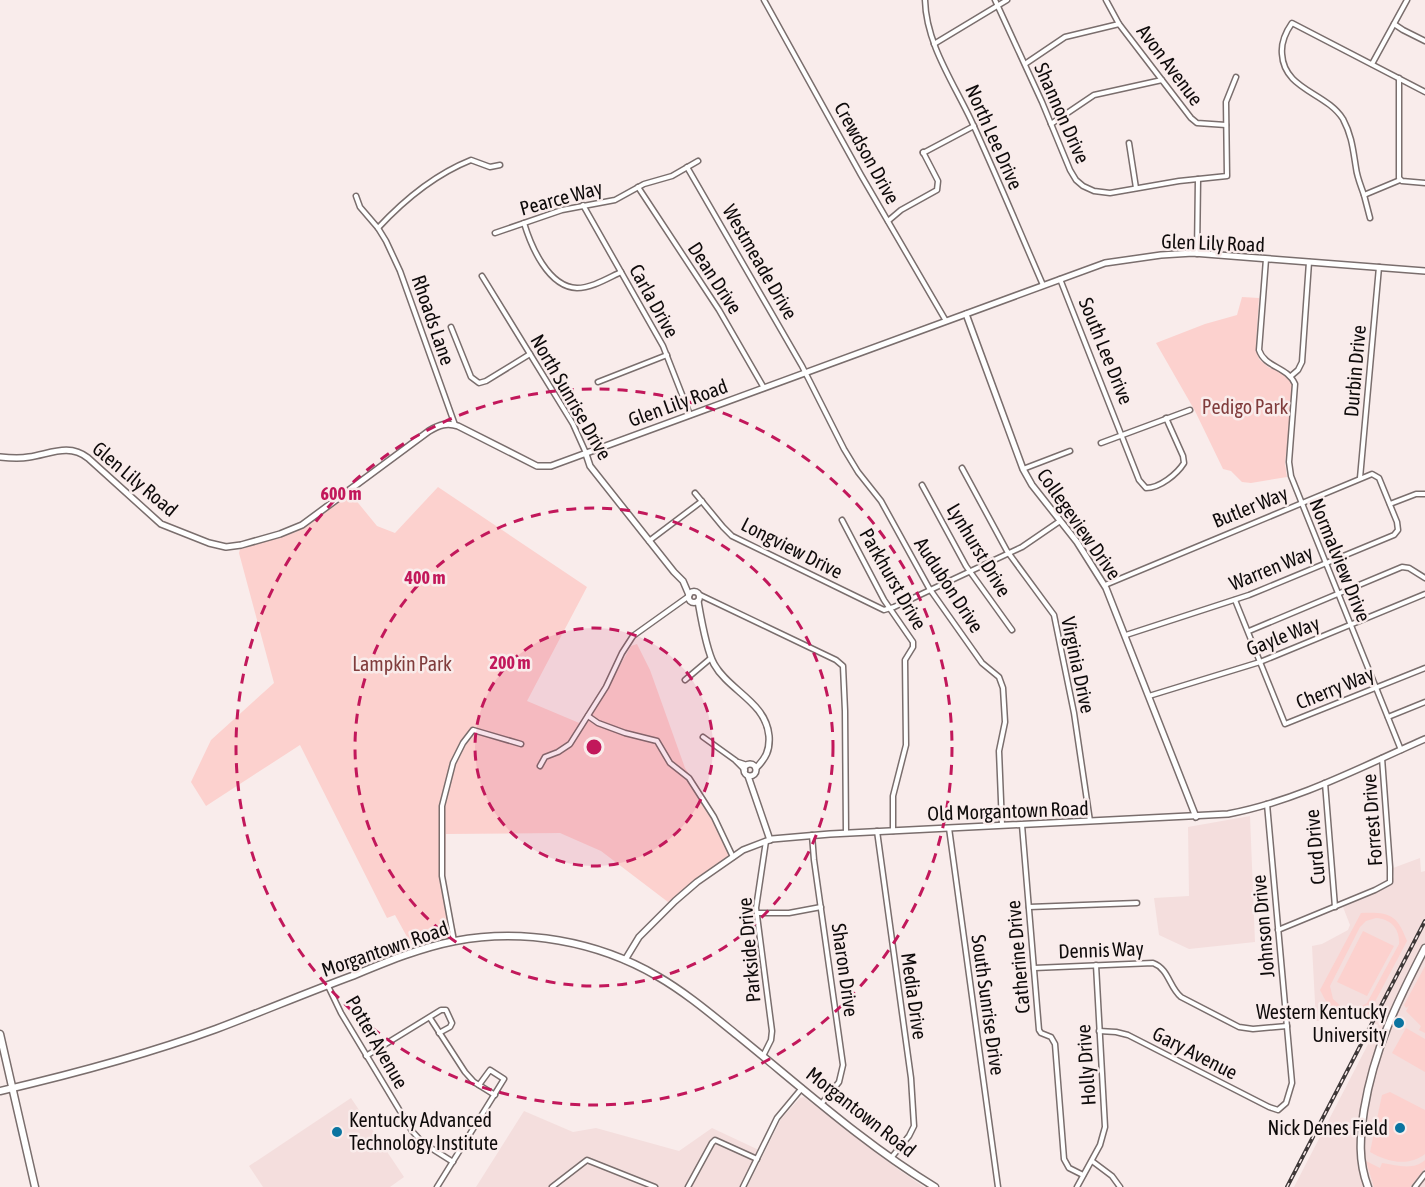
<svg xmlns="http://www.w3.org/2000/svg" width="1425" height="1187" font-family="'Asap Condensed',sans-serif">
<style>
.built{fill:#f4dedd}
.green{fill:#fcd1ce;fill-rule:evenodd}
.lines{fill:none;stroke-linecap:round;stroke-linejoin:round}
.street-casing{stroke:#7a6e6d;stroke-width:7}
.secondary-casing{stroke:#7a6e6d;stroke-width:8}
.primary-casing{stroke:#7a6e6d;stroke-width:9}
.street{stroke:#fff;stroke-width:4}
.secondary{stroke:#fff;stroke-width:5}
.primary{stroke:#fff;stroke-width:6}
.rail-casing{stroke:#3e3838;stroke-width:4}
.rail{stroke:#f9eceb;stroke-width:1.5;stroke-dasharray:4.5;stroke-linecap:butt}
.ring{fill:none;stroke:#c2185b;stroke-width:3;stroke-dasharray:10 8}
.poi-dot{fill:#0a74a0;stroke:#f9eceb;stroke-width:2}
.labels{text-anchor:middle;stroke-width:5;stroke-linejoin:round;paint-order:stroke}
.street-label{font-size:20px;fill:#0f0b0b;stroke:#f9eceb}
.park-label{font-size:20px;fill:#803c3c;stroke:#f9eceb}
.poi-label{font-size:20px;fill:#0f0b0b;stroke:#f9eceb;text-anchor:end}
.centre{fill:#c2185b;stroke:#f9eceb;stroke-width:3}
.ring-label{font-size:18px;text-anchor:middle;font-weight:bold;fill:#c2185b;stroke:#f9eceb;stroke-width:5;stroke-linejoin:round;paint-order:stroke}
</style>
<rect width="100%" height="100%" fill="#f9eceb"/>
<!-- built -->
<g class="built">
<polygon points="1250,816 1255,942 1189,949 1159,935 1154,898 1189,896 1188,827"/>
<polygon points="1420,858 1421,872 1425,871 1425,1187 1294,1187 1378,1025 1366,1020 1316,1021 1312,946 1322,944 1348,930 1350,925 1343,907 1389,886 1394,877 1393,868"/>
<polygon points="804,1097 899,1170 924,1187 747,1187 781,1119 800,1098"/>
<polygon points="351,1098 404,1177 390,1187 263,1187 249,1166"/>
<polygon points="524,1111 573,1132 596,1128 679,1151 712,1128 761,1151 743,1187 476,1187"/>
</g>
<!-- green -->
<g class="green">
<polygon points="1242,297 1259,298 1256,344 1259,359 1268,367 1287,375 1294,387 1285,463 1287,477 1251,483 1242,482 1231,471 1223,469 1195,411 1156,343 1205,324 1237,315"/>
<polygon points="438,487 587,587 527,701 584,725 602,697 631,646 637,644 650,670 685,768 707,801 733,852 668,902 601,851 560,833 446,834 445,893 457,935 415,945 411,944 395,915 387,918 300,745 206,806 191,782 211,740 274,683 239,553 240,549 296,532 350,493 377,526 395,533"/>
<path d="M1361 913C1389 912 1397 914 1407 941L1368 1015C1340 1019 1333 1016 1320 990ZM1376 918C1391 919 1400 929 1399 944L1367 1003 1357 1009 1343 1008 1333 999 1330 986 1360 927 1366 921Z"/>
<polygon points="1363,931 1394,946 1367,996 1337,982"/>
<polygon points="1425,966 1425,1033 1419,1030 1421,1026 1406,1011 1409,1006 1406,1008 1404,1005"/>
<polygon points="1406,1028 1425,1039 1425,1072 1392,1053"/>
<path d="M1390 1092 1425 1110V1154C1408 1167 1387 1162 1370 1152L1382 1095Z"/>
<path d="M1425 1160V1168L1410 1187H1374L1366 1161 1380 1168 1382 1163C1397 1165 1413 1171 1425 1160Z"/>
</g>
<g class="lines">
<!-- street casing -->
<g class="street-casing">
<g id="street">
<polyline points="764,0 861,175 946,321"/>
<path d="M925 0C926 43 953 82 971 120 996 174 1019 230 1043 285"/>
<polyline points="995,0 1042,102 1070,170 1076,180 1083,186 1094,191 1110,193 1179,181 1227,176 1226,102 1236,77"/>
<polyline points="1106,0 1119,24 1191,118 1197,123 1226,125"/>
<polyline points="1394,24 1403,30 1425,41"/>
<polyline points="934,44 1007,0"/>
<polyline points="1025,64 1065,37 1119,24"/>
<polyline points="1372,64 1407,0"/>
<polyline points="1399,78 1399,178 1402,181 1425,183"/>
<polyline points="1051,124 1094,95 1162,80"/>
<polyline points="1129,143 1136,188"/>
<polyline points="923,153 974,126"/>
<polyline points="687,167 802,366 844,449 858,472 881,501 929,588 982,663 999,677 1003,688 1005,722 999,751 1002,825"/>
<path d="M1400 180 1364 195C1361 186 1357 177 1356 168 1353 150 1352 136 1343 119 1326 92 1284 90 1282 54 1281 43 1285 33 1292 23L1425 92"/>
<polyline points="638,187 719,310 764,388"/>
<polyline points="1364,195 1370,218"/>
<polyline points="356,196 360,207 378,228 386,241 400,271 455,425"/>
<polyline points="583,205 663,346 690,415"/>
<polyline points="888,221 901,210 937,190 938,181 923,152"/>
<path d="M524 223C531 246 548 287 577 288 592 288 608 278 621 272"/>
<path d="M378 228C404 200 436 174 471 160L490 167 500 165"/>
<polyline points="495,233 562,210 615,200 644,184 672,176 698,161"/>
<polyline points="1197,254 1198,179"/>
<path d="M1266 259 1259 350C1265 368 1287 366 1295 384L1289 462 1291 476 1401 750"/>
<polyline points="482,276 573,424 586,453"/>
<path d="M1060 279 1139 480 1146 488C1160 488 1177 474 1184 463L1183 456 1166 418"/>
<polyline points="451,327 471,377 479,383 486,381 530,354"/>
<polyline points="1291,376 1298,370 1302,362 1309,262"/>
<polyline points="598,382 667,355"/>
<polyline points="1101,443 1190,410"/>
<polyline points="962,468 1007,551 1054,615 1074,713 1090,821"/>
<polyline points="1023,469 1070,451"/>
<polyline points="1360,478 1379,267"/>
<polyline points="922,485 966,566 1012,630"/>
<polyline points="695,493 723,527 732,536 884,610 894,607 1022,547 1060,521"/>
<polyline points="1390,504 1416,494 1425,494"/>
<polyline points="842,520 884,600 913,642 913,647 905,660 906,745 893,796 893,831"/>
<polyline points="649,541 702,501"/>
<polyline points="1105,585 1372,474 1379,478 1397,522 1398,530 1394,535 1249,595 1126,635"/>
<polyline points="700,595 836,660 843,666 845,711 846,833"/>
<polyline points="1235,600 1285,724 1425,668"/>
<polyline points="1249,631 1402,567 1409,568 1425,578"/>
<polyline points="685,680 711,658"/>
<polyline points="1149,696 1260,662 1425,594"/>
<polyline points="588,716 598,723 625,733 657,741 670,763 689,778 714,817 733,857"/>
<polyline points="1388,717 1425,702"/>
<polyline points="703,737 735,760 745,770"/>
<polyline points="738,762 747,765"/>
<polyline points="540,766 545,757 558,752 570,744 606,687 622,653 633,636 689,596"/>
<polyline points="1325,783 1335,907"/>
<polyline points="1022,825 1039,1030 1041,1033 1051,1037 1055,1044 1064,1159 1069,1168 1083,1175"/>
<polyline points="949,828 998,1187"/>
<polyline points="877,831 911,1078 914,1126 909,1136 891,1158"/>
<polyline points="812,835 814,860 843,1065 839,1082 822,1103"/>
<polyline points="1029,907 1137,903"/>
<polyline points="757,913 789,913 821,907"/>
<polyline points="1278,930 1375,890 1390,882 1390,867 1382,758"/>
<polyline points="454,941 442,876 442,806 453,763 463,743 473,730 521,744"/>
<path d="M1034 968 1153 963C1169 969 1169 987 1181 997L1239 1027 1253 1029 1287 1026"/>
<polyline points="328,986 341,1013 412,1131 423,1143 453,1162"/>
<polyline points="430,1018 465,1072 474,1082 495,1095"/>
<polyline points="1099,1031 1116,1032 1128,1035 1269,1107 1278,1110 1286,1103 1292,1083 1267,804"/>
<polyline points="366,1056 441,1010 446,1010 452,1023 450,1027 439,1033"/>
<polyline points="763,1056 771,1040 772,1031 756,908 766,841"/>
<polyline points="1092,1161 1112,1176 1120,1187"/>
<polyline points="437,1187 504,1079 490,1070 479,1085"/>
<polyline points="552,1187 587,1160 655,1187"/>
<polyline points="688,1187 712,1143 715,1140 757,1159"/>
<polyline points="743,1187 777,1118 802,1088"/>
<polyline points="1077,1187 1100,1145 1105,1127 1096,965"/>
<polyline points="1415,1187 1425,1174"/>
</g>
</g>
<!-- secondary casing -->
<g class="secondary-casing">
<g id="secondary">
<polyline points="966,314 1023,469 1032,485 1077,542 1106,588 1196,817"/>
<polyline points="586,454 590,466 674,572 683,581 689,595"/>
<path d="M0 457C9 458 19 459 29 457 50 454 69 443 88 458L161 524 209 543 226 547 241 545 280 534 302 525 429 431C439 425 447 422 458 426L537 466H551L1105 263 1161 255 1193 253 1425 271"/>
<circle cx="694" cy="597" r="5.5"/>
<path d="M698 601C701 618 706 649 714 664 729 691 766 702 769 736 770 750 766 758 756 768"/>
<circle cx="750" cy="770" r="6"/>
<polyline points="748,776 770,840"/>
<path d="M625 960 639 937 675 901 697 882 743 850 772 839 830 834 1228 814C1297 801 1361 767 1425 739"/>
</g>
</g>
<!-- primary casing -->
<g class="primary-casing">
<g id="primary">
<polyline points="0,1034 35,1187"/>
<path d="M0 1091C73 1074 145 1055 216 1029 261 1012 306 993 352 976 386 962 419 948 455 941 523 928 597 941 657 976 685 992 711 1014 737 1035 800 1086 865 1145 935 1187"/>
<path d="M1368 1187C1358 1161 1360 1137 1364 1110 1374 1049 1397 1002 1425 948"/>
</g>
</g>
<!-- street -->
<use href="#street" class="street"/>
<!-- secondary -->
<use href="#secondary" class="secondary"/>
<!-- primary -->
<use href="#primary" class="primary"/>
<!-- rail casing -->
<g class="rail-casing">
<polyline id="rail" points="1287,1187 1425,921"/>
</g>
<!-- rail -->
<use href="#rail" class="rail"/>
</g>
<!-- distance rings -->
<circle cx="594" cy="747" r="119" fill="#c2185b" fill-opacity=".12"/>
<g class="ring">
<circle cx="594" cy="747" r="119"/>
<circle cx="594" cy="747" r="239"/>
<circle cx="594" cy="747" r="358"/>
</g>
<!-- markers -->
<g class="poi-dot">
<circle cx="1399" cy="1023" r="6"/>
<circle cx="1400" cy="1128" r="6"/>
<circle cx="337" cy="1132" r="6"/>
</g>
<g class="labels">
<!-- street labels -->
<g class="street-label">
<text transform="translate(1170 65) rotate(53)" y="7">Avon Avenue</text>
<text transform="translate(1062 113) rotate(66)" y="7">Shannon Drive</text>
<text transform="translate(994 137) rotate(66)" y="7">North Lee Drive</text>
<text transform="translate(867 153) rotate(61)" y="7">Crewdson Drive</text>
<text transform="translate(561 198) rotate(-15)" y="7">Pearce Way</text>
<text transform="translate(1213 243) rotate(2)" y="7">Glen Lily Road</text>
<text transform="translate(760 262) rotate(60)" y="7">Westmeade Drive</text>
<text transform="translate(715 278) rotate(57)" y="7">Dean Drive</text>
<text transform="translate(654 301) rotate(61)" y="7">Carla Drive</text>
<text transform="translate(433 320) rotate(71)" y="7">Rhoads Lane</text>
<text transform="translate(1106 351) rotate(68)" y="7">South Lee Drive</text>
<text transform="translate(1355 371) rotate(-85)" y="7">Durbin Drive</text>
<text transform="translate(571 397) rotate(60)" y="7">North Sunrise Drive</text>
<text transform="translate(678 403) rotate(-20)" y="7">Glen Lily Road</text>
<text transform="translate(135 479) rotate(40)" y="7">Glen Lily Road</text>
<text transform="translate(1250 507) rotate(-22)" y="7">Butler Way</text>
<text transform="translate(1079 524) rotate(55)" y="7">Collegeview Drive</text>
<text transform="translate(792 548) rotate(27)" y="7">Longview Drive</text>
<text transform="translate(979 550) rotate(59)" y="7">Lynhurst Drive</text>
<text transform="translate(1340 560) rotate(68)" y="7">Normalview Drive</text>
<text transform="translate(1271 568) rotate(-22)" y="7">Warren Way</text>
<text transform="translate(893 579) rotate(60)" y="7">Parkhurst Drive</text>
<text transform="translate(949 585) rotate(57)" y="7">Audubon Drive</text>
<text transform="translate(1283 636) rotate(-21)" y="7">Gayle Way</text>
<text transform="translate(1078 665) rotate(78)" y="7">Virginia Drive</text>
<text transform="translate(1335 688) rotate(-22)" y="7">Cherry Way</text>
<text transform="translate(1008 811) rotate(-2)" y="7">Old Morgantown Road</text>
<text transform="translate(1372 820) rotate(-94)" y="7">Forrest Drive</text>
<text transform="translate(1315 847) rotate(-95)" y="7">Curd Drive</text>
<text transform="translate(1263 926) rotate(-95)" y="7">Johnson Drive</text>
<text transform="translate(385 949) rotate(-19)" y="7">Morgantown Road</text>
<text transform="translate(749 950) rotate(-95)" y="7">Parkside Drive</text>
<text transform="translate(1101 950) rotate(-2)" y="7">Dennis Way</text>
<text transform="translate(1018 957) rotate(-95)" y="7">Catherine Drive</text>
<text transform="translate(845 970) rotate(82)" y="7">Sharon Drive</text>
<text transform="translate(914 996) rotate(82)" y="7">Media Drive</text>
<text transform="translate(988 1005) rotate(82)" y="7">South Sunrise Drive</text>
<text transform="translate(377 1042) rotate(60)" y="7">Potter Avenue</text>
<text transform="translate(1195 1053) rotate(27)" y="7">Gary Avenue</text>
<text transform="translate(1086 1065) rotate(-94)" y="7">Holly Drive</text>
<text transform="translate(861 1112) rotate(38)" y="7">Morgantown Road</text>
</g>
<!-- park labels -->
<g class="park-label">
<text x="1245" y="414">Pedigo Park</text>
<text x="402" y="671">Lampkin Park</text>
</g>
<!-- poi labels -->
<g class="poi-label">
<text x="1387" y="1019">Western Kentucky<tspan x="1387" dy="23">University</tspan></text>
<text x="349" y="1127" text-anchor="start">Kentucky Advanced<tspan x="349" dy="23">Technology Institute</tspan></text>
<text x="1388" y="1135">Nick Denes Field</text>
</g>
</g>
<circle cx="594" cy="747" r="9" class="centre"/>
<g class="ring-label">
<text x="341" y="500">600 m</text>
<text x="425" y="584">400 m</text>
<text x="510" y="669">200 m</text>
</g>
</svg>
